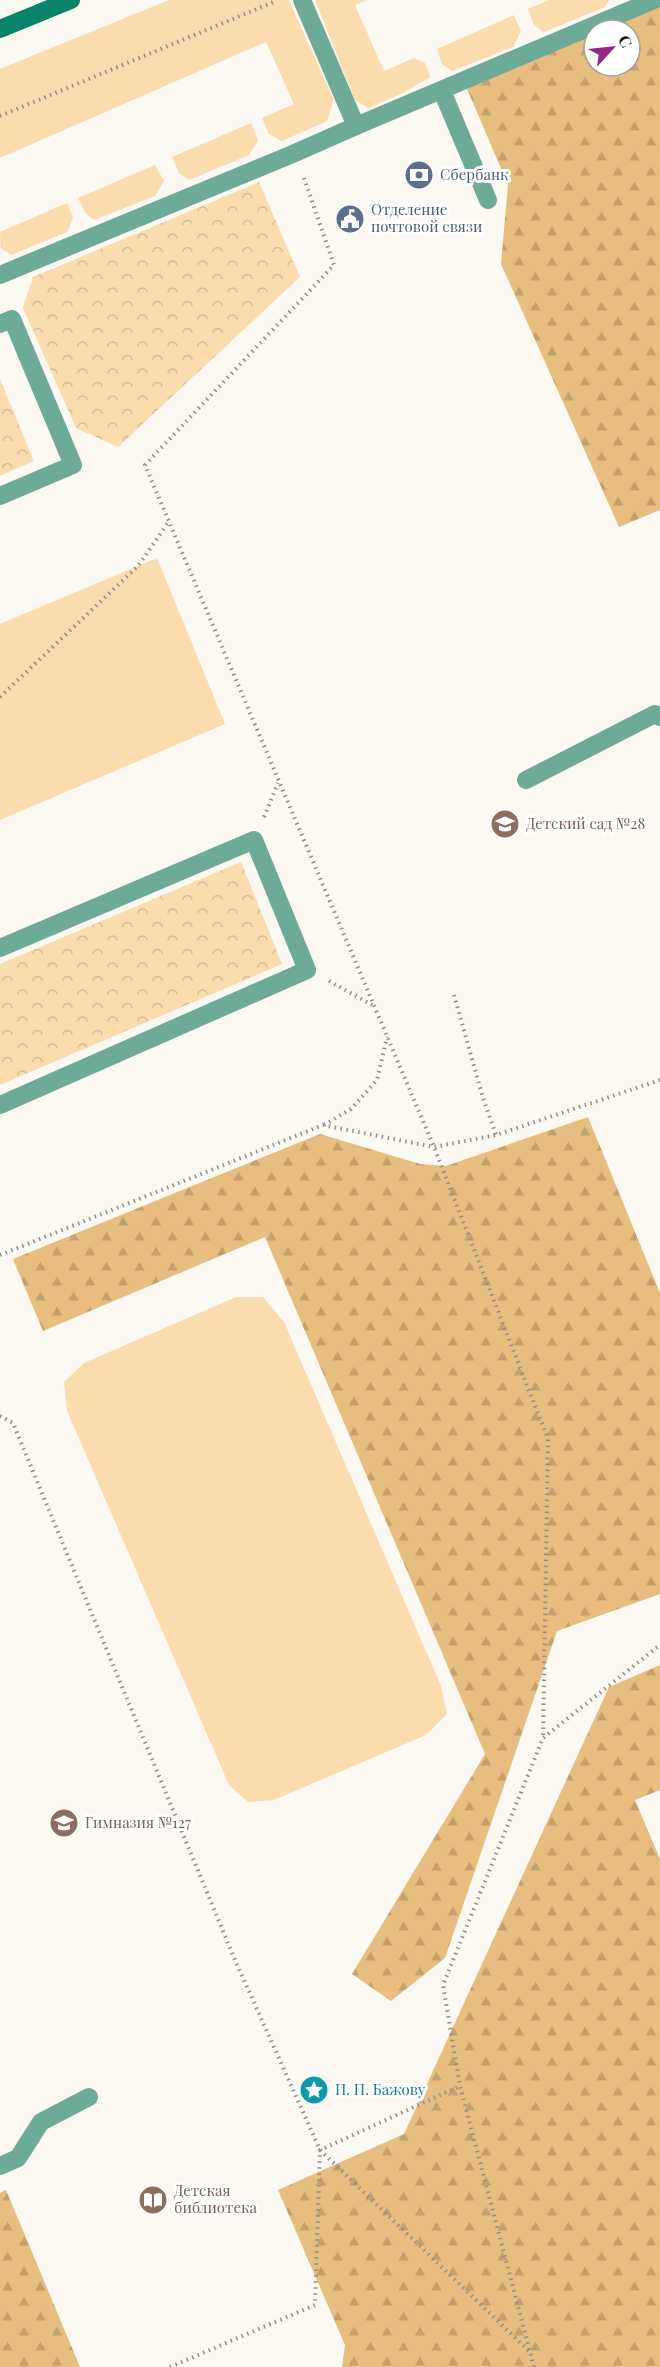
<svg xmlns="http://www.w3.org/2000/svg" width="660" height="2367" font-family="'Playfair Display',serif">
<style>
.grass{fill:#fbdcae}
.forest{fill:url(#forest-firs);fill-rule:evenodd}
.park{fill:url(#park-crowns)}
.lines{fill:none;stroke-linecap:round;stroke-linejoin:round}
.path{stroke:#928f8b;stroke-width:4;stroke-dasharray:1.5 4.5;stroke-linecap:butt}
.lane{stroke:#6eaa98;stroke-width:18}
.secondary{stroke:#09836a;stroke-width:18}
.labels{text-anchor:middle;stroke-width:6;stroke-linejoin:round;paint-order:stroke}
.service-label{font-size:15px;fill:#4e5e75;stroke:#fff;text-anchor:start}
.education-label{font-size:15px;fill:#785e54;stroke:#fff;text-anchor:start}
.culture-label{font-size:15px;fill:#0d838f;stroke:#fff;text-anchor:start}
</style>
<defs>
<pattern id="forest-firs" width="22" height="20" patternUnits="userSpaceOnUse" patternTransform="scale(1.5)"><rect width="22" height="20" fill="#e7be80"/><path d="M5 1l3.5 6h-7zM16 11l3.5 6h-7z" fill="#c5a26d"/></pattern>
<pattern id="park-crowns" width="20" height="18" patternUnits="userSpaceOnUse" patternTransform="scale(1.5)"><rect width="20" height="18" fill="#fbdcae"/><path d="M2 6a3 3 0 1 1 6 0M12 15a3 3 0 1 1 6 0" fill="none" stroke="#d6bc94"/></pattern>
</defs>
<rect width="100%" height="100%" fill="#fcf8f2"/>
<!-- grass -->
<g class="grass">
<polygon points="169,0 289,0 334,100 327,121 282,141 269,134 262,118 294,104 266,42 0,158 0,69"/>
<polygon points="315,0 367,0 355,5 384,71 414,58 425,63 430,77 403,93 369,108 355,100"/>
<polygon points="549,0 609,0 605,7 544,32 534,25 528,9"/>
<polygon points="514,15 521,31 513,47 452,71 442,64 437,49"/>
<polygon points="251,123 258,140 249,155 189,180 179,173 172,157"/>
<polygon points="155,165 164,181 155,196 94,220 85,213 78,198"/>
<polygon points="67,203 73,218 67,232 11,255 1,248 0,232"/>
<polygon points="157,558 225,724 0,820 0,624"/>
<polygon points="236,1297 263,1297 284,1322 441,1686 447,1714 426,1735 274,1800 248,1802 229,1785 67,1411 64,1382 84,1363"/>
</g>
<!-- forest -->
<g class="forest">
<path d="M660 1V510L619 527 501 264 508 185 465 84ZM594 30H630V66H594Z"/>
<polygon points="588,1117 660,1293 660,1594 557,1631 445,1958 391,2001 352,1974 485,1754 265,1237 43,1331 13,1259 320,1134 420,1164 446,1166"/>
<polygon points="660,1665 660,1790 635,1800 660,1859 660,2367 342,2367 345,2345 278,2190 404,2134 609,1687"/>
<polygon points="6,2190 80,2367 0,2367 0,2193"/>
</g>
<!-- park -->
<g class="park">
<polygon points="259,182 300,277 118,447 76,428 23,308 33,277"/>
<polygon points="0,379 34,461 0,476"/>
<polygon points="241,862 282,964 0,1085 0,964"/>
</g>
<g class="lines">
<!-- path -->
<g class="path">
<polyline points="0,116 276,1"/>
<polyline points="304,178 334,265 145,465 434,1147 548,1439 543,1738"/>
<polyline points="0,697 138,566 168,523"/>
<polyline points="264,817 278,783"/>
<polyline points="329,981 374,1006"/>
<polyline points="454,995 483,1098 496,1135"/>
<polyline points="324,1125 351,1109 377,1080 387,1037"/>
<polyline points="0,1255 323,1125 434,1147 496,1135 660,1080"/>
<polyline points="0,1416 13,1423 235,1960 320,2150 530,2352"/>
<polyline points="170,2367 315,2305 320,2150 460,2086"/>
<polyline points="534,2367 460,2086 443,1985 543,1738 660,1645"/>
</g>
<!-- lane -->
<g class="lane">
<polyline points="442,91 488,200"/>
<polyline points="356,126 654,0"/>
<polyline points="0,275 295,153 356,126 302,0"/>
<polyline points="0,324 12,319 73,465 0,496"/>
<polyline points="526,780 655,714 660,717"/>
<polyline points="0,948 254,840 307,970 0,1105"/>
<polyline points="0,2166 18,2158 41,2122 89,2097"/>
</g>
<!-- secondary -->
<polyline class="secondary" points="0,29 71,0"/>
</g>
<!-- icons -->
<defs>
<g id="bank-disc" transform="scale(1.5)"><circle r="9.5" fill="#5c6f8a" stroke="#fff"/><path d="M-6-4H6V4H-6ZM0-2.3a2.3 2.3 0 1 0 0 4.6a2.3 2.3 0 1 0 0-4.6Z" fill="#fff"/></g>
<g id="civic-disc" transform="scale(1.5)"><circle r="9.5" fill="#5c6f8a" stroke="#fff"/><path d="M-.6-6.5H3V-4.5H.6V-3L4-1V1h2V6H-6V1h2V-1L-.6-3ZM-1.2 2.5V6h2.4V2.5Z" fill="#fff"/></g>
<g id="school-disc" transform="scale(1.5)"><circle r="9.5" fill="#8d6e63" stroke="#fff"/><path d="M0-5L7-2L0 1L-7-2ZM-4 1L0 2.5L4 1V4Q0 6-4 4Z" fill="#fff"/></g>
<g id="sight-disc" transform="scale(1.5)"><circle r="9.5" fill="#0f9aa8" stroke="#fff"/><path d="M0-6L1.8-2.2L6-1.7L2.9 1.2L3.7 5.4L0 3.3L-3.7 5.4L-2.9 1.2L-6-1.7L-1.8-2.2Z" fill="#fff"/></g>
<g id="library-disc" transform="scale(1.5)"><circle r="9.5" fill="#8d6e63" stroke="#fff"/><path d="M-6-4Q-3-5.5-.7-3.5V5Q-3 3-6 4ZM6-4Q3-5.5 .7-3.5V5Q3 3 6 4Z" fill="#fff"/></g>
</defs>
<g fill-rule="evenodd">
<use href="#bank-disc" x="419" y="175"/>
<use href="#civic-disc" x="350" y="219"/>
<use href="#school-disc" x="505" y="824"/>
<use href="#school-disc" x="64" y="1823"/>
<use href="#sight-disc" x="314" y="2090"/>
<use href="#library-disc" x="153" y="2200"/>
</g>
<g class="labels">
<!-- service labels -->
<g class="service-label">
<text x="440" y="180">Сбербанк</text>
<text x="371" y="215">Отделение<tspan x="371" dy="17">почтовой связи</tspan></text>
</g>
<!-- education labels -->
<g class="education-label">
<text x="526" y="829">Детский сад №28</text>
<text x="85" y="1828">Гимназия №127</text>
<text x="174" y="2196">Детская<tspan x="174" dy="17">библиотека</tspan></text>
</g>
<!-- culture labels -->
<g class="culture-label">
<text x="335" y="2095">П. П. Бажову</text>
</g>
</g>
<!-- north arrow -->
<g transform="translate(612 48) rotate(63)"><circle r="28" fill="#ffffff" stroke="#a09f9e" stroke-width="1.5"/>
<path d="M0-4.5L10 22L0 15L-10 22Z" fill="#962889"/>
<text y="-9" font-size="16" font-weight="bold" text-anchor="middle" fill="#110f0d">С</text>
</g>
</svg>
